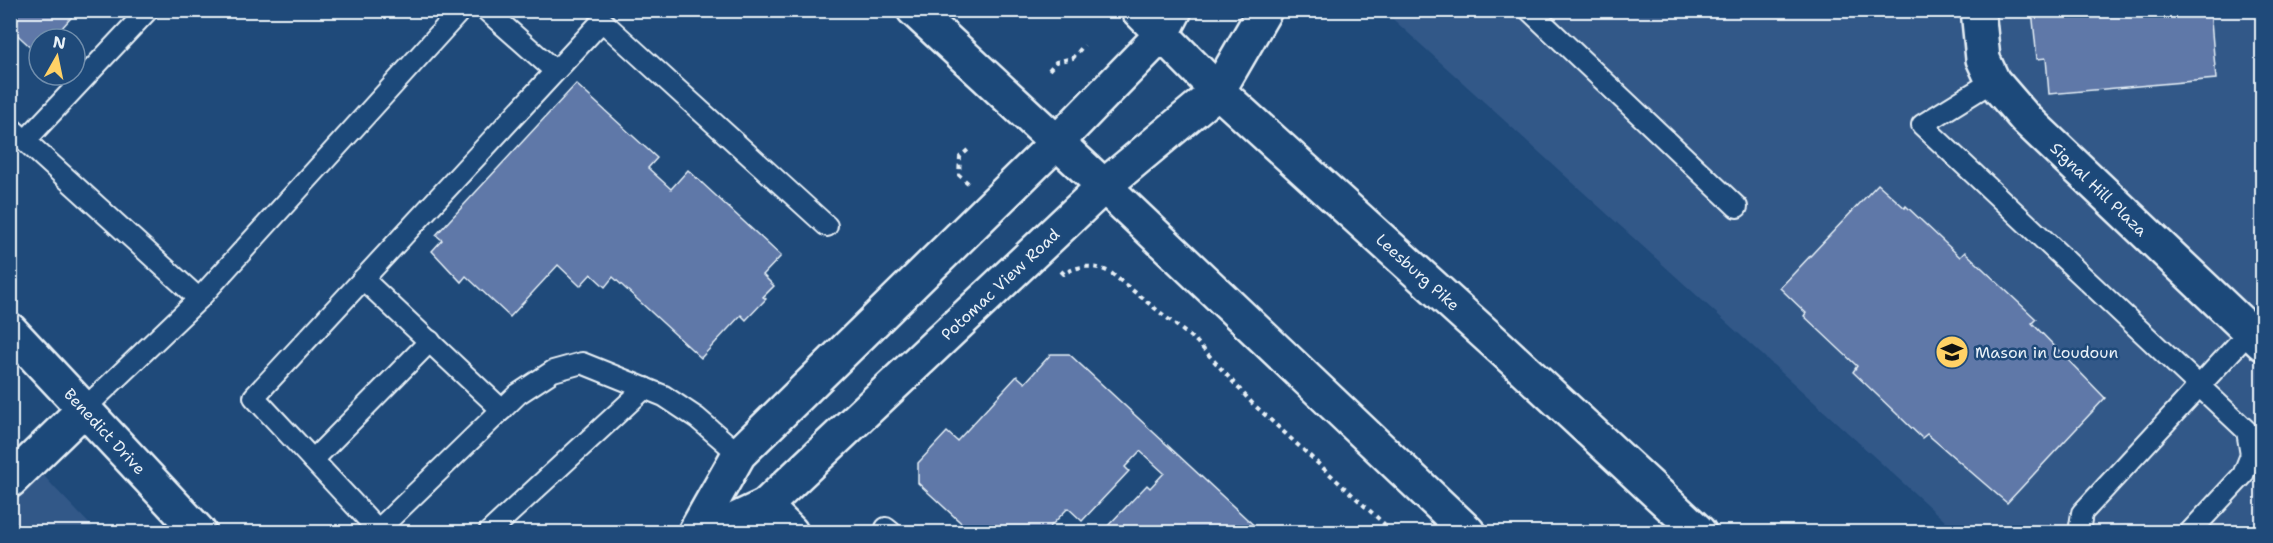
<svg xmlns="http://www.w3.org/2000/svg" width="2273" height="543" font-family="'Shantell Sans',sans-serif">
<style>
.built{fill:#325888}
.building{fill:#5e78a8;stroke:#e8f1f8;stroke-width:1.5}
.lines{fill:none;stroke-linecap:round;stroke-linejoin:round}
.lane-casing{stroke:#e8f1f8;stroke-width:24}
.street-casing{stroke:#e8f1f8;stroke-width:38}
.secondary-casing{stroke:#e8f1f8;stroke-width:38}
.highway-casing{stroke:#e8f1f8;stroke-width:38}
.path{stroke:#e8f1f8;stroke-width:4;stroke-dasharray:4.5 4.5;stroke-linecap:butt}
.lane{stroke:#1f4a7a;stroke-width:20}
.street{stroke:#1f4a7a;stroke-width:33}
.secondary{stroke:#1f4a7a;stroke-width:33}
.highway{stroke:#1f4a7a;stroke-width:33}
.labels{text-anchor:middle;stroke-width:5;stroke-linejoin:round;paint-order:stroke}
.street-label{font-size:16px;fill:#e8f1f8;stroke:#1f4a7a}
.poi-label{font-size:16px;fill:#e8f1f8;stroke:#1f4a7a;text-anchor:start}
</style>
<rect width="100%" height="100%" fill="#1f4a7a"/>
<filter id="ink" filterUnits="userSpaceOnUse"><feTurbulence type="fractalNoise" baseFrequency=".0167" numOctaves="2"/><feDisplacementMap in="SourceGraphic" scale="12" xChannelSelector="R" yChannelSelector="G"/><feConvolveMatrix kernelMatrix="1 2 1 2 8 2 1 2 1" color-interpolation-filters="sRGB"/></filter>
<g filter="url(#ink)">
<!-- built -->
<g class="built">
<polygon points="1384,11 2262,11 2262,532 1957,532"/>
<polygon points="10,437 53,486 97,532 11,532"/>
</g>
<!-- building -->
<g class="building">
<polygon points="10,10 78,10 52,39 39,39 38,54 10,28"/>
<polygon points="2032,10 2210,10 2216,79 2049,94 2046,58 2037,59"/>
<polygon points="576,84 657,158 648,168 671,189 688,170 781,256 763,275 774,286 763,297 766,299 746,320 741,315 701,358 613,277 605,287 591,274 580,286 558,265 510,317 466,276 461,282 432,251 442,240 436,235"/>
<polygon points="1878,184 1905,208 1906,206 1960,257 1965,252 2036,319 2032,323 2105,398 2007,503 1927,434 1922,438 1853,372 1857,366 1804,316 1806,313 1780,288"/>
<polygon points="1051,354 1069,354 1261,532 1102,532 1147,485 1150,488 1164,473 1140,451 1125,467 1129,471 1082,521 1068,508 1048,529 1051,532 971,532 918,483 918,463 947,432 957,441 1017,376 1025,383"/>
</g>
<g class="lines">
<!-- lane casing -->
<g class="lane-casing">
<g id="lane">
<polyline points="486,10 555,71"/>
<polyline points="1529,10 1737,207"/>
<polyline points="1993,81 1922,125 2247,431 2251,455 2243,475 2190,532"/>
<polyline points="10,127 199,299"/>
<polyline points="26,140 148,10"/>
<polyline points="363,279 502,410"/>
<polyline points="84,409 199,299 461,10"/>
<polyline points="313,460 430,341"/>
<polyline points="886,528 891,532"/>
<polyline points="376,532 518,394 553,371 582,363 664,396 697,418 739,454"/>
<polyline points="380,532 254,397 602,21 827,226"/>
<polyline points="489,532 645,388"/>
<polyline points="2079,532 2082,513 2250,331"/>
</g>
</g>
<!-- street casing -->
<g class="street-casing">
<g id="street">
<polyline points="1978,10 1983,59 1993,81 2025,118 2262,343"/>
<polyline points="10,481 84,409"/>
<polyline points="765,506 791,532"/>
</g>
</g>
<!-- secondary casing -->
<g class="secondary-casing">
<g id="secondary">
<polyline points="10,330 199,532"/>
<polyline points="695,532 739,454 1057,142 1163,33 1175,10"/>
<polyline points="709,532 765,506 1104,186 1218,91 1265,10"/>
</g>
</g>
<!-- highway casing -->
<g class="highway-casing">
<g id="highway">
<polyline points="914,10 1104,186 1468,532"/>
<polyline points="1138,10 1218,91 1504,351 1699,532"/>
</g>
</g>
<!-- path -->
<g class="path">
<polyline points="1049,70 1056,62 1073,58 1084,45"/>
<polyline points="968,183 959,175 960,157 969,149"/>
<path d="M1061 271 1064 274C1079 264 1096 265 1111 273L1197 342 1252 403 1393 532"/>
</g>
<!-- lane -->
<use href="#lane" class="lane"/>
<!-- street -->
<use href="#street" class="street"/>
<!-- secondary -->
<use href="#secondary" class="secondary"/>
<!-- highway -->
<use href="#highway" class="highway"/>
</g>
</g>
<!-- icons -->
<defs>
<g id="university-disc" transform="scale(1.725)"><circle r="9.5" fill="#ffd166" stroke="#1f4a7a"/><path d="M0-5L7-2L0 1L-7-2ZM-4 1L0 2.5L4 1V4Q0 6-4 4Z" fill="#111"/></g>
</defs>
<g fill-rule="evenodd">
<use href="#university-disc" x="1952" y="352"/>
</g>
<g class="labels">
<!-- street labels -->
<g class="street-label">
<text transform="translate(2099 189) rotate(44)" y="6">Signal Hill Plaza</text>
<text transform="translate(1418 272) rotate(42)" y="6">Leesburg Pike</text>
<text transform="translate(1000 284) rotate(-43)" y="6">Potomac View Road</text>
<text transform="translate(105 431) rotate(47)" y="6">Benedict Drive</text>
</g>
<!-- poi labels -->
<g class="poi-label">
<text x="1975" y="358">Mason in Loudoun</text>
</g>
</g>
<!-- margin -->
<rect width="2273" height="543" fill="none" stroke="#1f4a7a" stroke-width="36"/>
<rect x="18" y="18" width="2237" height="507" fill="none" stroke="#e8f1f8" stroke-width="2" filter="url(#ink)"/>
<!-- north arrow -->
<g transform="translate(57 57) rotate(9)"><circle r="28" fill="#1f4a7a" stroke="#6f8dac" stroke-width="1.5"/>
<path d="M0-4.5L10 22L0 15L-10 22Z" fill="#ffd166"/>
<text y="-9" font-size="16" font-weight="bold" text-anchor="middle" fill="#e8f1f8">N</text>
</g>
</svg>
